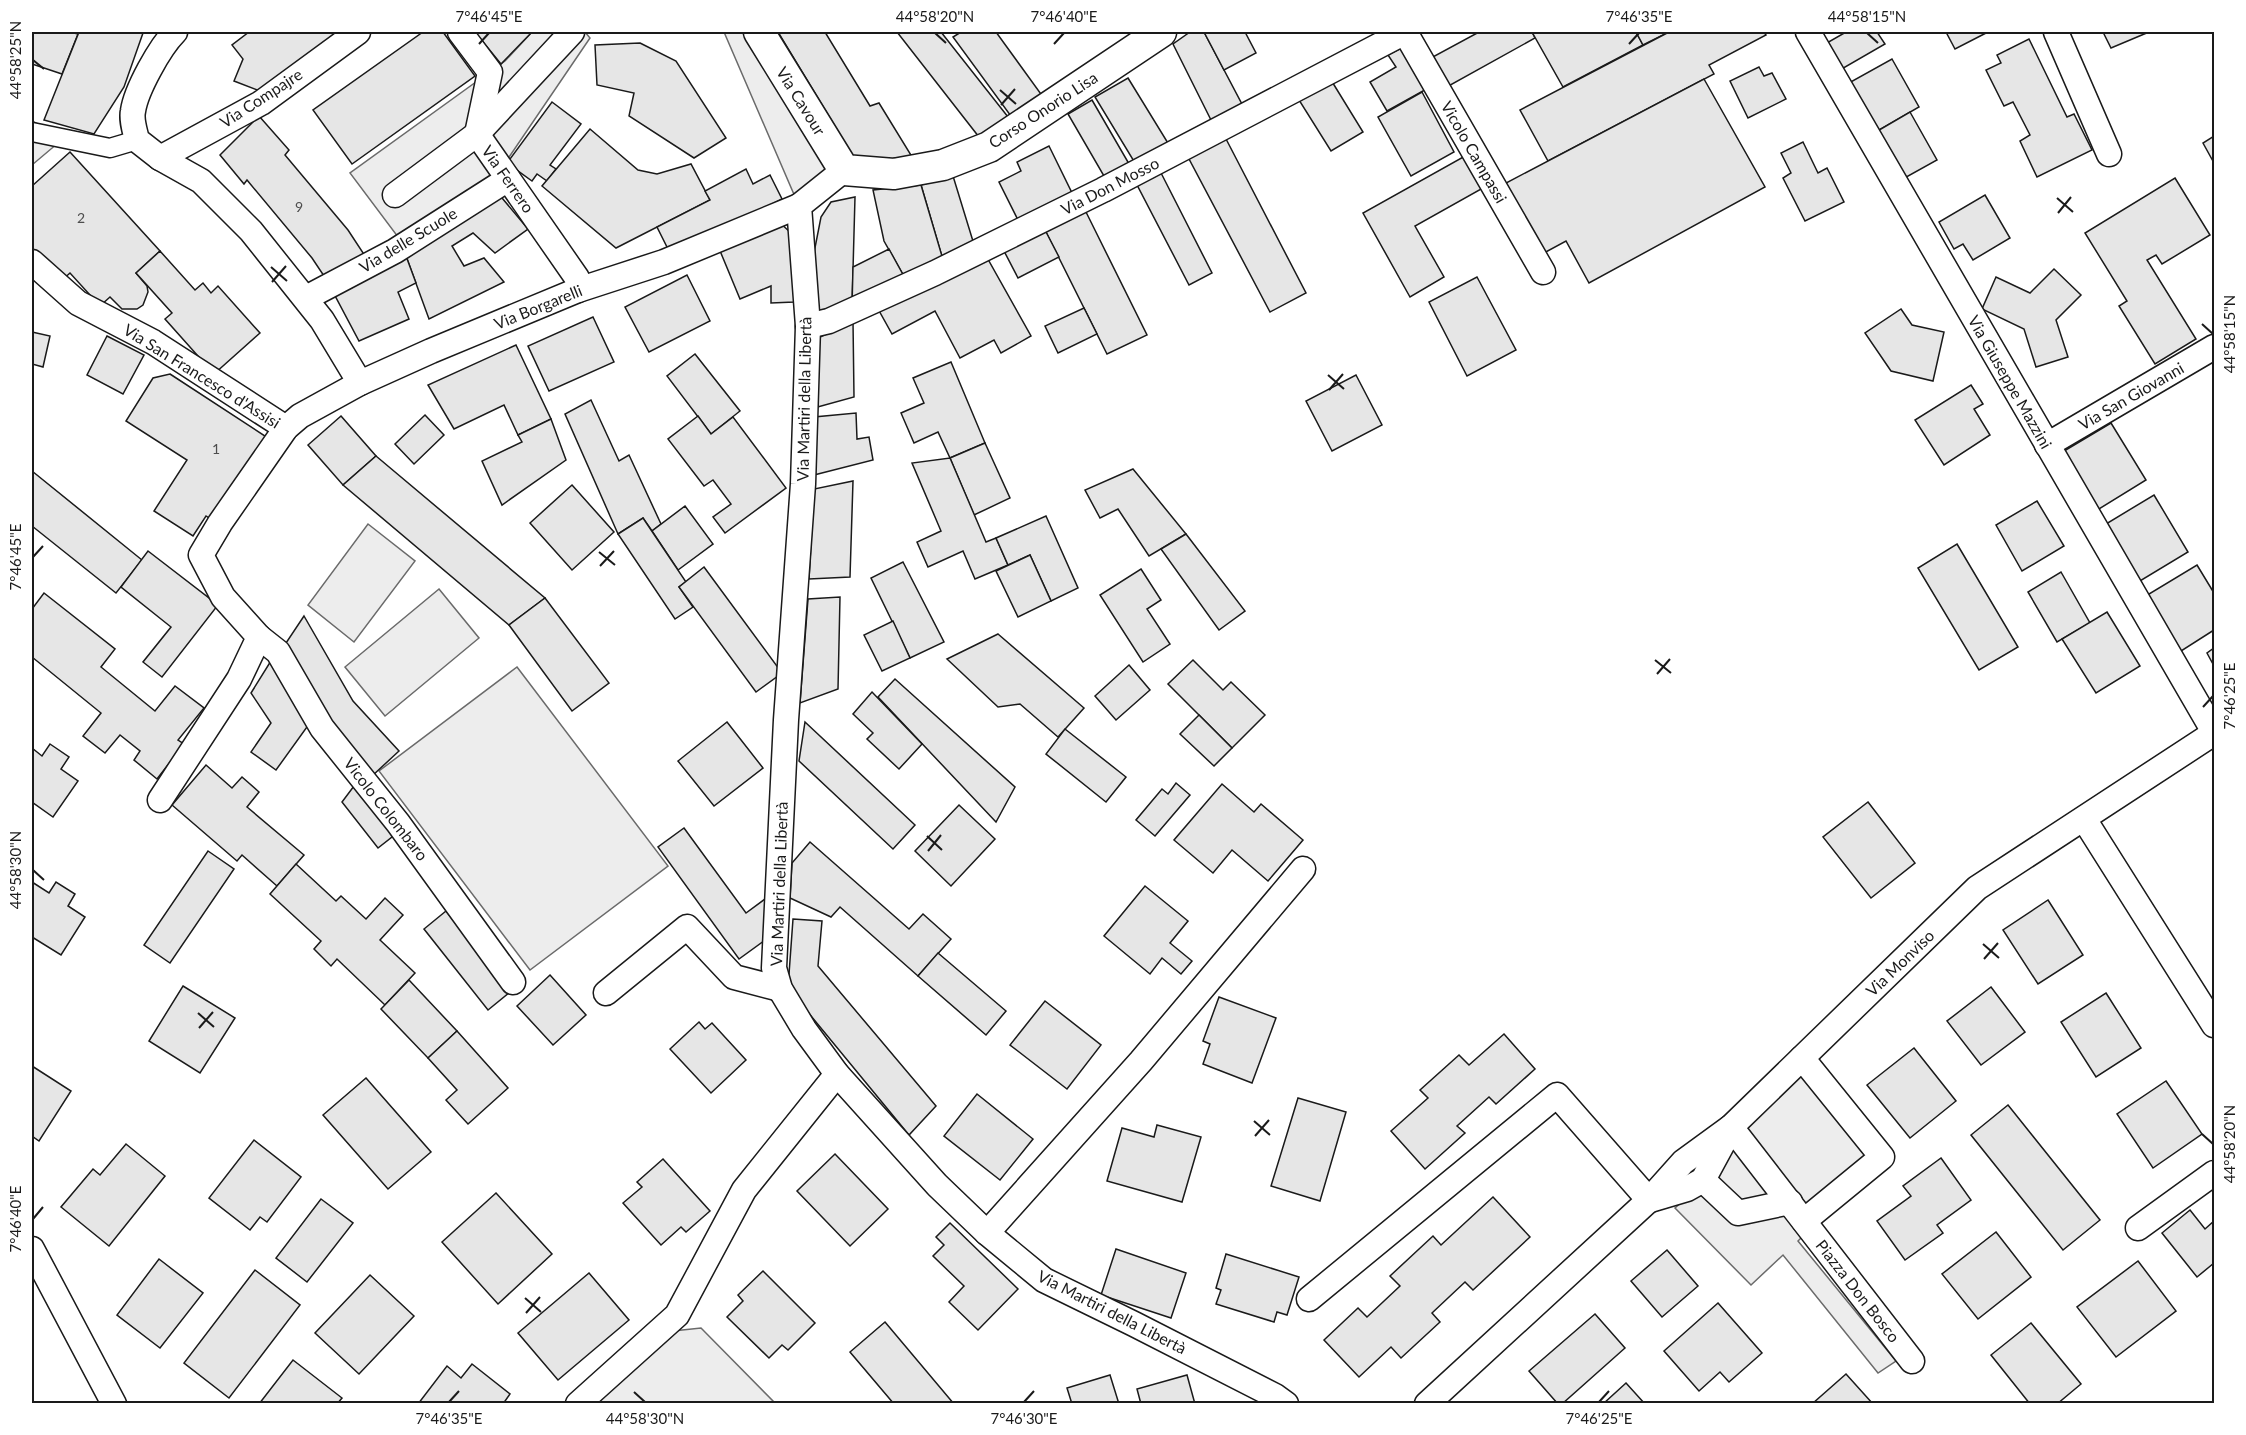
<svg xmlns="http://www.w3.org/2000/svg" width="2246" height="1435" font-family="Lato,sans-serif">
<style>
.built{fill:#ededed;stroke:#6a6a6a;stroke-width:1.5}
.building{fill:#e6e6e6;stroke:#1a1a1a;stroke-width:1.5}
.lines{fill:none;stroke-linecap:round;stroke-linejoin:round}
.pedestrian-casing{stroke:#1a1a1a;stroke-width:21}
.minor-casing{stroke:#1a1a1a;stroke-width:27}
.tertiary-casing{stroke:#1a1a1a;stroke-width:33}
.pedestrian{stroke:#fff;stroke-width:18}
.minor{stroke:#fff;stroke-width:24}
.tertiary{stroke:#fff;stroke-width:30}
.ticks{fill:none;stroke:#1a1a1a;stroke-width:2}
.labels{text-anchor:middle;stroke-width:4.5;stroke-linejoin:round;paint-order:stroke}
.number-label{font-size:14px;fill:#4d4d4d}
.street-label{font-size:16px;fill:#1a1a1a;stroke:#fff}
.neatline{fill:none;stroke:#1a1a1a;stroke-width:2}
.ticks-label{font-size:15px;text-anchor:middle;fill:#1a1a1a}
</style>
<rect width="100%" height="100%" fill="#fff"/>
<!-- built -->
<g class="built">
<polygon points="532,32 585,32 590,38 501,169 407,249 350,173 505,61"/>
<polygon points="724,32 759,32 844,170 799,206"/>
<polygon points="32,121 64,138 32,165"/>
<polygon points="368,524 415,561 354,642 308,605"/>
<polygon points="439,589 479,638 385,716 345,667"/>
<polygon points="517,667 668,866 530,970 379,771"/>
<polygon points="1802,1058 1882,1157 1804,1221 1731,1127"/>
<polygon points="1729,1141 1804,1235 1798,1241 1896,1361 1878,1373 1783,1255 1751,1285 1675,1208 1717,1170"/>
<polygon points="701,1328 775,1403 596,1404 673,1331"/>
</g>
<!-- building -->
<g class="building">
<polygon points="32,32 70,32 78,34 62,74 32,64"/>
<polygon points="79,32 143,33 124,87 94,134 44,120"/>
<polygon points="249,32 331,32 335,37 260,91 234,81 243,59 232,45"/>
<polygon points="423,32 443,32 475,76 352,164 313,110"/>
<polygon points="475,32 532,32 501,64"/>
<polygon points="778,32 825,32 870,106 879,103 914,160 857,163"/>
<polygon points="897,32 941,32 1012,122 979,137"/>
<polygon points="961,32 996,32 1046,101 1016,123 953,37"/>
<polygon points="1190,32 1204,32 1244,108 1213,124 1173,44"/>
<polygon points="1204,32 1245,32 1256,53 1224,70"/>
<polygon points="1479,32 1532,32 1535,38 1445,88 1429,59"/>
<polygon points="1532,32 1636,32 1643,45 1563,87"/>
<polygon points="1636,32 1669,32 1643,45"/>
<polygon points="1669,32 1764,32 1766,35 1709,65 1714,74 1548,161 1520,110"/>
<polygon points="1846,32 1877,32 1885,44 1840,70 1825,44"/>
<polygon points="1946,32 1988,32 1955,49"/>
<polygon points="2103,32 2149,32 2111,48"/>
<polygon points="2029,39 2067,117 2074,114 2092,150 2037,177 2020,141 2030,135 2013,102 2004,106 1986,70 2001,63 1997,55"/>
<polygon points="640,43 676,61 726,138 694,158 629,116 634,93 597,85 595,45"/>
<polygon points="1409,44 1432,86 1387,111 1370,82 1396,67 1388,55"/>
<polygon points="1892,59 1919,107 1874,133 1847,84"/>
<polygon points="1759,67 1764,76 1772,73 1786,99 1748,118 1730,81"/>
<polygon points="1128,78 1171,148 1138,168 1095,97"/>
<polygon points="1704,79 1765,187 1589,283 1566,241 1544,253 1506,183"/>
<polygon points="1331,80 1363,132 1331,151 1299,100"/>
<polygon points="1422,92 1454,152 1411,176 1378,117"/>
<polygon points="1092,100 1132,169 1108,183 1068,114"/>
<polygon points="552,102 581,124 550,165 556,169 547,181 537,174 532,181 507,163"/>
<polygon points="1910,112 1937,160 1901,180 1874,133"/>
<polygon points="259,116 289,150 285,155 348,230 367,259 328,282 312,258 247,180 244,184 220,155"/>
<polygon points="590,129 638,170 657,174 691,164 710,200 616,248 542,186"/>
<polygon points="2214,136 2214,163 2203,143"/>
<polygon points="1225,137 1306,293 1270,312 1188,157"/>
<polygon points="1803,142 1818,173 1827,168 1844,202 1805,221 1783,178 1791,173 1781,153"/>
<polygon points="1049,146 1073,195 1019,222 999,182 1021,171 1017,162"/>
<polygon points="70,152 160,251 136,273 147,286 148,292 143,305 137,309 122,309 110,297 100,306 70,273 60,282 32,250 32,186"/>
<polygon points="1465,156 1483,188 1415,226 1444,277 1410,297 1363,213"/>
<polygon points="746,169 753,184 770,175 782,199 671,255 657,227 710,200 705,191"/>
<polygon points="1159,169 1212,273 1189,285 1135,181"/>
<polygon points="953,176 976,251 943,260 921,185"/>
<polygon points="2175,178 2210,235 2162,264 2156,255 2147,260 2196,339 2155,364 2119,306 2127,301 2085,233"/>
<polygon points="921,185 944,263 906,280 884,241 873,190"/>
<polygon points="497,192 528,229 495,253 473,233 452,246 464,266 484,258 504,282 429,319 406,256"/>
<polygon points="1985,195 2010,238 1973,260 1963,244 1954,249 1939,222"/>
<polygon points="855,197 852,306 816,321 813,258 821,217 831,202"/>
<polygon points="1085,210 1147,335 1107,354 1045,230"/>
<polygon points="778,221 791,233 794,302 771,303 771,286 740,299 718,246"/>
<polygon points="1045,230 1059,257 1018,278 1004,251"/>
<polygon points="889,249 906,280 852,306 853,267"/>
<polygon points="160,251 195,290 203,283 211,293 218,286 260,333 214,374 165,319 172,313 136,273"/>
<polygon points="985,254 1031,336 1001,353 994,340 960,358 935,311 892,334 877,307"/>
<polygon points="406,256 416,283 398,292 409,319 359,341 332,290"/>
<polygon points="2054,269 2081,295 2056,320 2068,357 2036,367 2024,329 1982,309 1996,277 2030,293"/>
<polygon points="687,275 710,321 649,352 625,307"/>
<polygon points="1477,277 1516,350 1467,376 1429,302"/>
<polygon points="1084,308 1097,334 1058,353 1045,326"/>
<polygon points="1901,309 1912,325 1944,332 1933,381 1891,371 1865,333"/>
<polygon points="593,317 614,362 549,391 528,346"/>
<polygon points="853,321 854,397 814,408 816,339"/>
<polygon points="32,332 50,336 43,367 32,364"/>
<polygon points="107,336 144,355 123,394 87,375"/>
<polygon points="516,345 551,419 518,435 504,405 454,429 428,385"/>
<polygon points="695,354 740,411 711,434 667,376"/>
<polygon points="951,362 985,443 950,458 938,432 914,443 901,413 924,403 913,378"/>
<polygon points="170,374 268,438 215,522 206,516 193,536 154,511 187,460 126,421 153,378"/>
<polygon points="1356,375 1382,425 1332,451 1306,401"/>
<polygon points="1971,385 1983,404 1974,409 1990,435 1944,465 1915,420"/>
<polygon points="591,400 619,461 629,455 661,524 652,531 643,518 618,534 565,414"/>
<polygon points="856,413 857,439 869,437 873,460 814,475 814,417"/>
<polygon points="425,415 444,435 414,464 395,444"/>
<polygon points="341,416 376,456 343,485 308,445"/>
<polygon points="698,416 711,434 733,417 786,488 725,533 713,517 731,504 713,480 704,486 668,439"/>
<polygon points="551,419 566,460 502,505 482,461 522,442 518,435"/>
<polygon points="2111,423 2146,480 2094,512 2059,454"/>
<polygon points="985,443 1010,498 974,515 950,458"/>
<polygon points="376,456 545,598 509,625 343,485"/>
<polygon points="950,458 986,542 996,538 1008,565 975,579 963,551 928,567 917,542 941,531 912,463"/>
<polygon points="1133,469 1186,534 1149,556 1118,509 1100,518 1085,490"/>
<polygon points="32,471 142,560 116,593 32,526"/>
<polygon points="853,481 850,577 809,579 814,489"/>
<polygon points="572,485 614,532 572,570 530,523"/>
<polygon points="2154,495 2188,552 2135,584 2101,527"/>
<polygon points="2037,501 2064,546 2022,571 1996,525"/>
<polygon points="685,506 713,544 678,570 652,531"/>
<polygon points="1046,516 1078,588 1051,601 1030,555 1008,565 996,538"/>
<polygon points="643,518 686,582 679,587 693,607 675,619 618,534"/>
<polygon points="1186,534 1245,611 1219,630 1161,549"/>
<polygon points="1957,544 2018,647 1979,670 1918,568"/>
<polygon points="148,551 218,605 162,677 143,662 171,627 121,587"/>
<polygon points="1030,555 1051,601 1018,617 996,571"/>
<polygon points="903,562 944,642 910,658 871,578"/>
<polygon points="2197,565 2214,593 2214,630 2178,653 2144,597"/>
<polygon points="704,567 782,673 756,692 679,587"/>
<polygon points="1141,569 1161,600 1147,609 1170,644 1143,662 1100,595"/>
<polygon points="2061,572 2090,623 2057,642 2028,592"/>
<polygon points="44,593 115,649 101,667 155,711 175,686 204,708 178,740 184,744 157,779 134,760 140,751 120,735 105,753 83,736 101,713 32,657 32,609"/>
<polygon points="840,597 838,689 800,703 808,599"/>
<polygon points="545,598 609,683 572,711 509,625"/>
<polygon points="2107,612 2140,666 2096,693 2062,639"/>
<polygon points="304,616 353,701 399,751 372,776 330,728 282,649"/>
<polygon points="893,621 910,658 882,671 864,635"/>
<polygon points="998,634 1084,708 1058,737 1020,704 998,707 947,659"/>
<polygon points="2214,648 2214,666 2207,653"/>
<polygon points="274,656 312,720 276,770 251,752 271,723 251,693"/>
<polygon points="1193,660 1223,690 1231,682 1265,715 1232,748 1168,684"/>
<polygon points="1129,665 1150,690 1116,720 1095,696"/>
<polygon points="895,679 1015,787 996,822 878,697"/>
<polygon points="872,692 922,744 899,769 867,739 873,733 853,714"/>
<polygon points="1199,715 1232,748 1214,766 1180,734"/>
<polygon points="727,722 763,768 714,806 678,761"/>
<polygon points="805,722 915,825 893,849 799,761"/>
<polygon points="1065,729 1126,777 1106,802 1046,754"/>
<polygon points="50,744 69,757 61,769 78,781 53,817 32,802 32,748 42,756"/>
<polygon points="206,765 232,788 242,777 259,792 247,807 304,855 277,886 242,855 237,861 172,805"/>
<polygon points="357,782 397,833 378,848 342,802"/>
<polygon points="1176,783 1190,795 1155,836 1136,820 1162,789 1168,794"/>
<polygon points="1222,784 1254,812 1261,804 1303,840 1268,881 1232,850 1213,873 1174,840"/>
<polygon points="1868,802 1915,863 1871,898 1823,837"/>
<polygon points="959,805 995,839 951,886 915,851"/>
<polygon points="684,828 746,913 765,899 768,938 739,959 658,847"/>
<polygon points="810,842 909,929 923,914 951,939 918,976 840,907 831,917 790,898 792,863"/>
<polygon points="208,851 234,869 170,963 144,945"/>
<polygon points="296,864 336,901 341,896 366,919 385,898 403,915 380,940 415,973 385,1005 337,959 331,966 314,949 321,941 270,894"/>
<polygon points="32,882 49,893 56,882 75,894 68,906 85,917 61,955 32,937"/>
<polygon points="1145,886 1188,921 1170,943 1192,961 1181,974 1162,958 1150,974 1104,936"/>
<polygon points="2048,900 2083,955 2038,984 2003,930"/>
<polygon points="446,911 510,992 488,1010 424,929"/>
<polygon points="793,919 822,921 818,966 936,1106 909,1135 788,988"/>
<polygon points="938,953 1006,1011 986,1035 918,976"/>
<polygon points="550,975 586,1015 553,1045 517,1006"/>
<polygon points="409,980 457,1031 428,1058 381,1009"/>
<polygon points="183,986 235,1018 200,1073 149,1041"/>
<polygon points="1991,987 2025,1032 1981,1065 1947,1021"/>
<polygon points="2106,993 2141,1048 2096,1077 2061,1022"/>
<polygon points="1219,997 1276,1018 1252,1083 1203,1064 1210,1044 1203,1041"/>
<polygon points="1045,1001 1101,1045 1067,1089 1010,1045"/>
<polygon points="699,1022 705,1029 712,1023 746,1060 711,1093 670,1049"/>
<polygon points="457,1031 508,1088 468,1124 446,1100 457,1090 428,1058"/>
<polygon points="1504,1034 1535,1069 1496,1104 1489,1097 1457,1126 1465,1133 1425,1169 1391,1131 1428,1098 1420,1090 1459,1055 1469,1065"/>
<polygon points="1914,1048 1956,1101 1910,1138 1867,1085"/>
<polygon points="32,1066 71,1091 39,1141 32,1136"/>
<polygon points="366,1078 431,1152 388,1189 323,1115"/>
<polygon points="2166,1081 2202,1134 2153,1168 2117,1114"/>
<polygon points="977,1094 1033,1139 1000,1180 944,1136"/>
<polygon points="1298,1098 1346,1112 1320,1201 1271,1186"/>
<polygon points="2008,1105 2100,1220 2063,1250 1971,1135"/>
<polygon points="1157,1125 1201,1137 1182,1202 1107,1181 1122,1128 1154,1137"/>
<polygon points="254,1140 301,1177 267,1222 260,1217 250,1230 209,1198"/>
<polygon points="126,1144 165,1176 109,1246 61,1207 93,1169 100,1175"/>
<polygon points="835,1154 888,1209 850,1246 797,1191"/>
<polygon points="1941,1158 1971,1200 1937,1225 1943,1233 1905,1260 1877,1221 1911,1196 1903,1186"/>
<polygon points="663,1159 710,1211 686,1232 681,1227 661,1245 623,1203 642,1187 637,1182"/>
<polygon points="496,1193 552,1254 498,1304 442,1242"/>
<polygon points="1493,1197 1530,1237 1473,1290 1465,1282 1432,1313 1440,1322 1401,1358 1391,1347 1359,1377 1324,1340 1358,1308 1367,1317 1400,1286 1390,1276 1433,1236 1441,1245"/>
<polygon points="321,1199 353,1223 307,1282 276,1258"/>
<polygon points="2190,1210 2205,1229 2214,1221 2214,1263 2197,1277 2162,1233"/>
<polygon points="950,1223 1018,1289 978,1330 949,1302 964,1286 933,1256 944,1245 936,1237"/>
<polygon points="1996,1232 2031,1277 1978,1319 1942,1274"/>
<polygon points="1116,1249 1186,1273 1171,1318 1101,1295"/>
<polygon points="1667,1250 1698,1286 1662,1317 1631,1281"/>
<polygon points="1226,1254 1299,1277 1287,1315 1277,1312 1274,1322 1216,1304 1221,1290 1216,1288"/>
<polygon points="159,1259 203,1293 160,1348 117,1315"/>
<polygon points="2138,1261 2176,1311 2116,1357 2077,1307"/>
<polygon points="255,1270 300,1305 229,1398 184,1363"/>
<polygon points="763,1271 815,1323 788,1350 782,1345 769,1358 727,1317 743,1301 738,1295"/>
<polygon points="589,1273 629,1320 558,1380 518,1333"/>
<polygon points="370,1275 414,1316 359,1374 315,1333"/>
<polygon points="1718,1303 1762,1353 1729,1382 1720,1372 1699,1391 1664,1351"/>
<polygon points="1595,1314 1625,1348 1562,1404 1558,1404 1529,1371"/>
<polygon points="885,1322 954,1404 894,1404 850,1352"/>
<polygon points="2031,1323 2081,1384 2057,1404 2030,1404 1991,1355"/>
<polygon points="293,1360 342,1398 337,1404 259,1404"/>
<polygon points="472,1364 510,1394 503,1404 418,1404 447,1366 461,1378"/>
<polygon points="1846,1374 1873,1404 1812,1404"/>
<polygon points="1110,1375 1119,1404 1072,1404 1067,1388"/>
<polygon points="1187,1375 1195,1404 1141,1404 1137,1389"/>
<polygon points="1626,1383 1645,1404 1603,1404"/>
</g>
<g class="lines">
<!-- pedestrian casing -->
<g class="pedestrian-casing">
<polyline id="pedestrian" points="32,132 110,148 137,140"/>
</g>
<!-- minor casing -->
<g class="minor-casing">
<g id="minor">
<path d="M175 32C160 47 136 90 133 111 131 120 135 131 137 140L160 158 201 181 251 231 322 320 360 383"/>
<polyline points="460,32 490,72 477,134 577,278 578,290"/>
<polyline points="1405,32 1543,272"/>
<polyline points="1808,32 2214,732"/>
<polyline points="2056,32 2109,154"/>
<polyline points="160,158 261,103 358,32"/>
<polyline points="844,170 799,206 808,326 803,484 786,720 774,968 780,989 804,1029 837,1074 937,1185 987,1233 1044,1280 1134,1324 1275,1396 1286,1404"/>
<polyline points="395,195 477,134 572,32"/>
<polyline points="32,262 78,303 153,342 286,428"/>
<polyline points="306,298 395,251 508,179"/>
<polyline points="808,326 829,321 935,273 1103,190 1405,32"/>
<polyline points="2047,445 2214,347"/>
<polyline points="259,637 278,652 322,728 398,823 513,982"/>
<polyline points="160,800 239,679 259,637 223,597 201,555 220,523 286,428 300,416 360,383 431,351 578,290 664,262 799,206"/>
<polyline points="2084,819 2214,1025"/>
<polyline points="606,993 687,927 734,977 780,989"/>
<polyline points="1802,1058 1882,1157 1804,1221"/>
<polyline points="1731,1127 1912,1361"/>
<polyline points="1703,1180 1738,1213 1790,1202"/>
<polyline points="1650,1200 1687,1189 1703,1180 1729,1132"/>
<polyline points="2138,1228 2214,1173"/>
<polyline points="987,1233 1141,1061 1303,869"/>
<polyline points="32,1249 114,1404"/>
<polyline points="1309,1299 1557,1095 1649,1200"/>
<polyline points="578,1404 677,1315 744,1190 837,1074"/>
<polyline points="1427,1404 1649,1200 1683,1162 1731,1127 1977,888 2214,733"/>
</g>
</g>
<!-- tertiary casing -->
<g class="tertiary-casing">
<polyline id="tertiary" points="759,32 844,170 894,174 943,165 989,147 1161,32"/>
</g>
<!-- pedestrian -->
<use href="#pedestrian" class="pedestrian"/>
<!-- minor -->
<use href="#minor" class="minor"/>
<!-- tertiary -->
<use href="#tertiary" class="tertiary"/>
</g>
<!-- ticks -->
<path class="ticks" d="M935 33 946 43M1867 33 1878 43M479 44 489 33M1054 44 1064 33M1629 44 1639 33M33 60 44 69M1000 90 1016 104M1001 105 1015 89M2057 198 2073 212M2058 213 2071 197M271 267 287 281M272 282 286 266M2202 324 2213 334M1328 375 1344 389M1329 390 1343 374M599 552 615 565M33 557 43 546M600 566 614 551M1655 660 1671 673M1657 674 1670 659M2203 707 2213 696M927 836 942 850M928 851 941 835M33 870 44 880M1983 944 1999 958M1984 959 1998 943M198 1013 214 1027M199 1028 213 1012M1254 1121 1270 1135M2202 1134 2213 1144M1255 1136 1269 1120M33 1219 43 1207M525 1298 541 1312M526 1313 540 1297M634 1392 645 1402M449 1402 459 1391M1024 1402 1034 1391M1599 1402 1609 1391"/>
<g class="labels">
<!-- number labels -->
<g class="number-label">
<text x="299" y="212">9</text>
<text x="81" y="223">2</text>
<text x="216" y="454">1</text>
</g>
<!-- street labels -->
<g class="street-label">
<text transform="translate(261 98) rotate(-33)" y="6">Via Compajre</text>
<text transform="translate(801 101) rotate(58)" y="6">Via Cavour</text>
<text transform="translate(1043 110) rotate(-33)" y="6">Corso Onorio Lisa</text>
<text transform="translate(1474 152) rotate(60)" y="6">Vicolo Campassi</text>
<text transform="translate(508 179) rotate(55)" y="6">Via Ferrero</text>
<text transform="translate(1110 186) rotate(-27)" y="6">Via Don Mosso</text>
<text transform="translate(408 240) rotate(-31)" y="6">Via delle Scuole</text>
<text transform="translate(538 307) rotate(-22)" y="6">Via Borgarelli</text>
<text transform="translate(202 376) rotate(32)" y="6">Via San Francesco d'Assisi</text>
<text transform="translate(2010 382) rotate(60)" y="6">Via Giuseppe Mazzini</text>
<text transform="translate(2131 396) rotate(-30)" y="6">Via San Giovanni</text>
<text transform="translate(804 399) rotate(-89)" y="6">Via Martiri della Libertà</text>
<text transform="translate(386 809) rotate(52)" y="6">Vicolo Colombaro</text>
<text transform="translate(779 884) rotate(-88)" y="6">Via Martiri della Libertà</text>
<text transform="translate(1900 963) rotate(-44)" y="6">Via Monviso</text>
<text transform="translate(1858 1291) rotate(52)" y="6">Piazza Don Bosco</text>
<text transform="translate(1112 1312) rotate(27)" y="6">Via Martiri della Libertà</text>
</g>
</g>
<!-- border -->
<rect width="2246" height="1435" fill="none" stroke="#ffffff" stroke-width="66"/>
<rect x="33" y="33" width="2180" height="1369" class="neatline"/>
<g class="ticks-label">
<text x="489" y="22">7°46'45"E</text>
<text x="935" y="22">44°58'20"N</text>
<text x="1064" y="22">7°46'40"E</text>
<text x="1639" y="22">7°46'35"E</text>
<text x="1867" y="22">44°58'15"N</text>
<text transform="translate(16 60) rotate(-90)" y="5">44°58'25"N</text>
<text transform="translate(2230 334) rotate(-90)" y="5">44°58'15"N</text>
<text transform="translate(16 557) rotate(-90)" y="5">7°46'45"E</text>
<text transform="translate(2230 696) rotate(-90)" y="5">7°46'25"E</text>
<text transform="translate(16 870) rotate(-90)" y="5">44°58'30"N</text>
<text transform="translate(2230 1144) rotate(-90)" y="5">44°58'20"N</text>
<text transform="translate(16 1219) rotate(-90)" y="5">7°46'40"E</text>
<text x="449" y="1424">7°46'35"E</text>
<text x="645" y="1424">44°58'30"N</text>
<text x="1024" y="1424">7°46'30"E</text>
<text x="1599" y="1424">7°46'25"E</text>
</g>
</svg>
